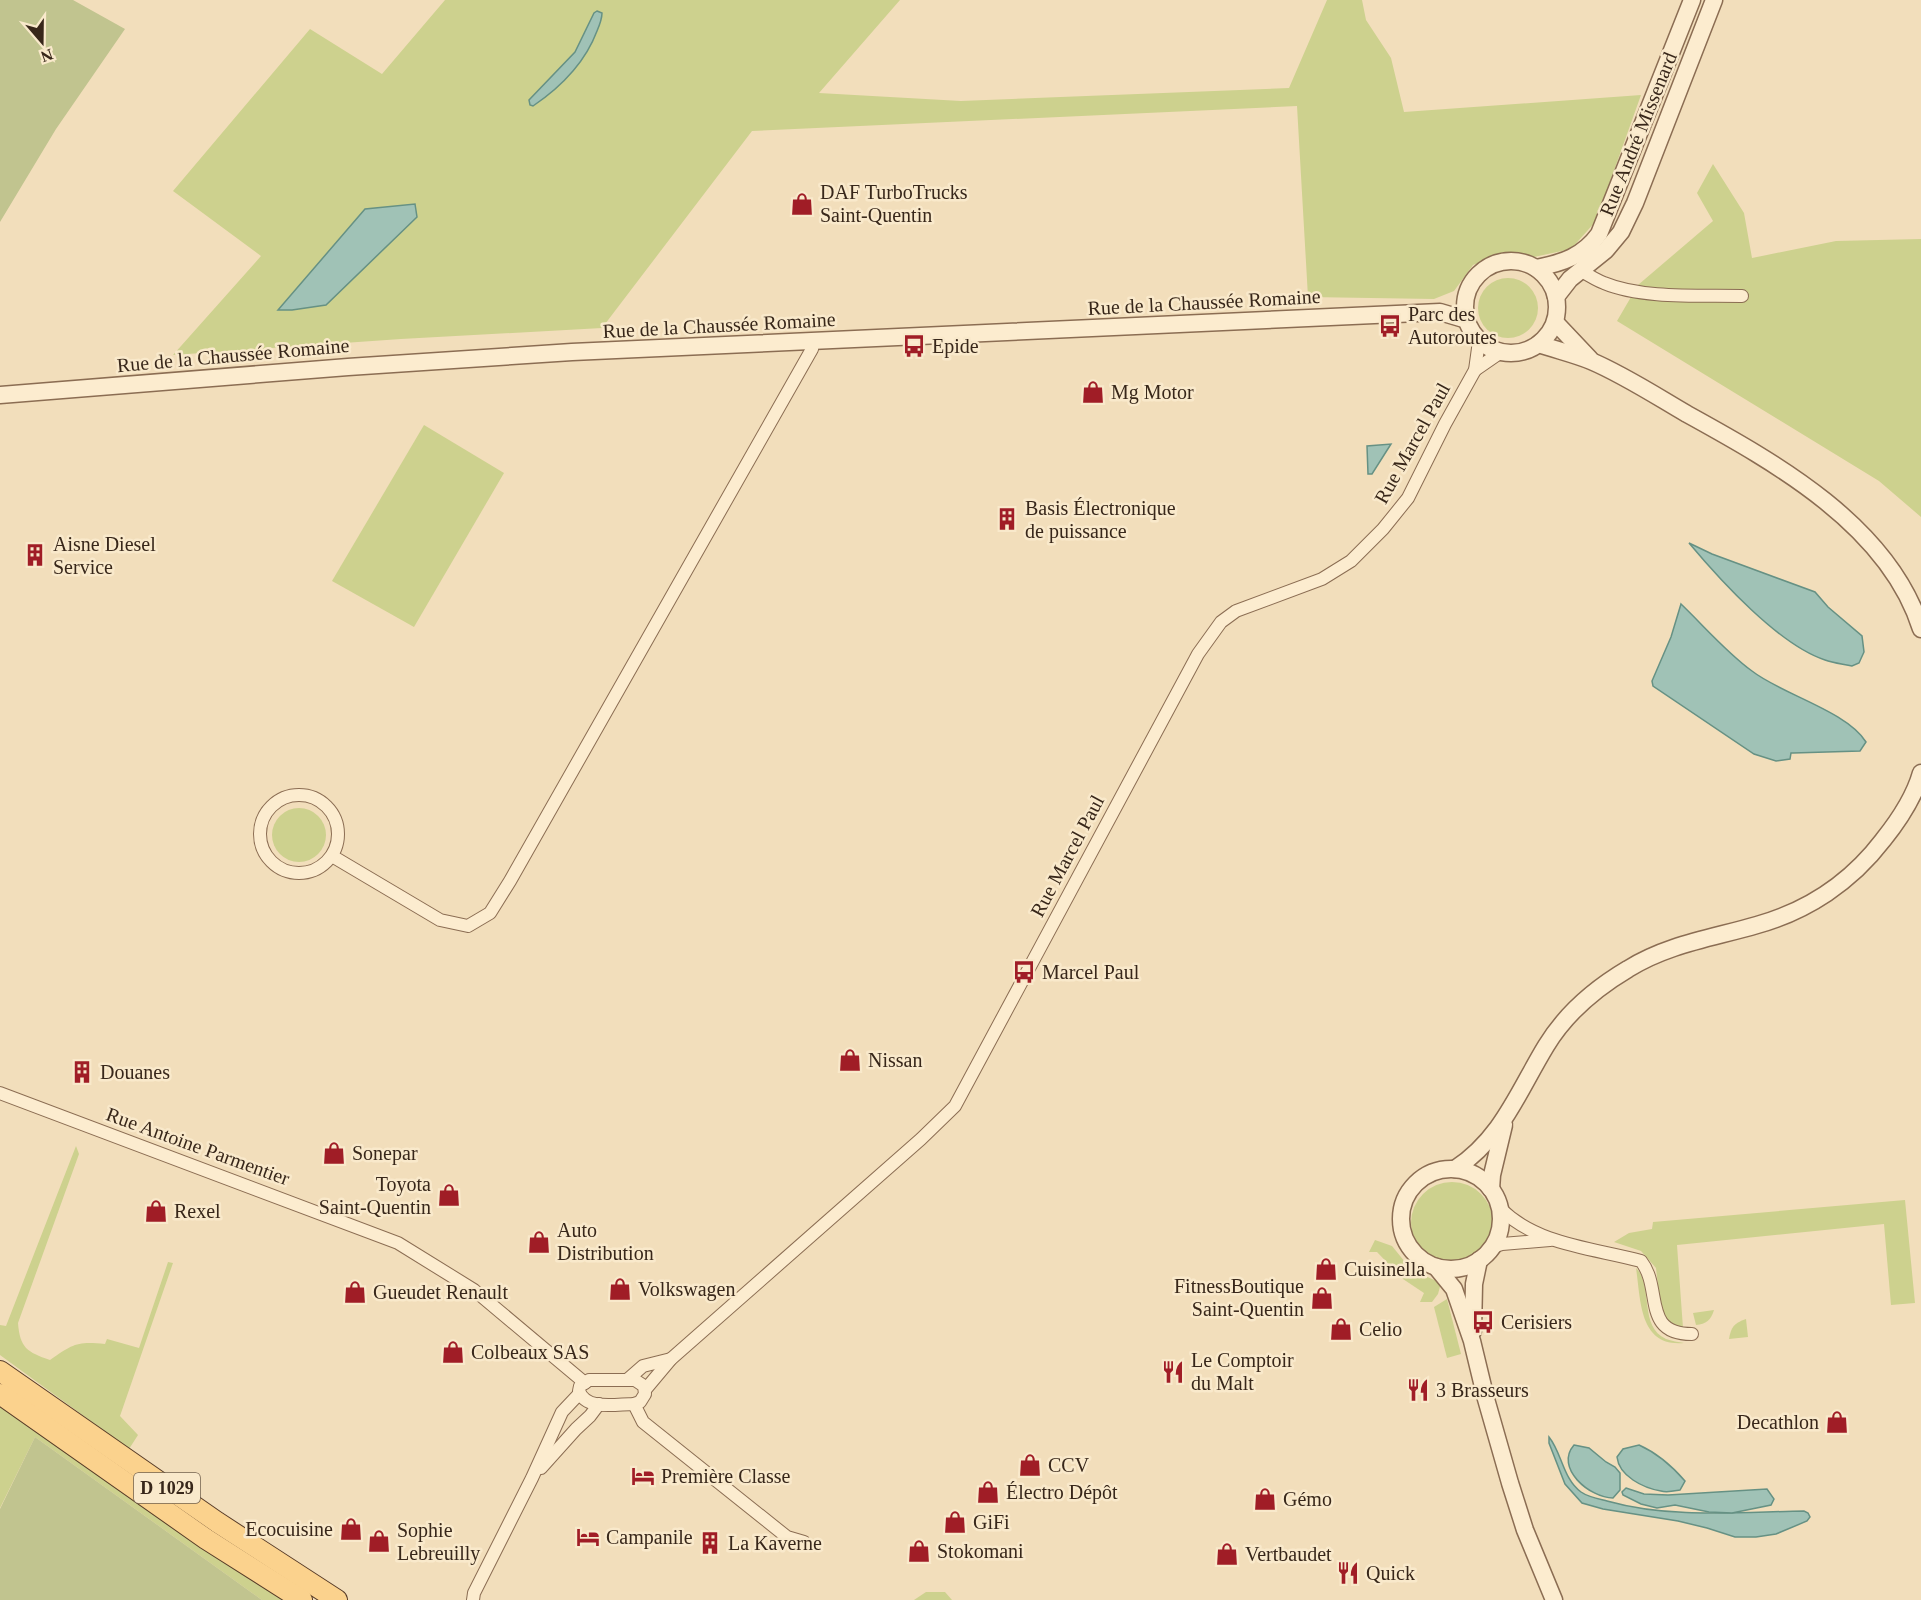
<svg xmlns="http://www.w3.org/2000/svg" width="1921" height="1600" font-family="Georgia,serif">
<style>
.green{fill:#cdd18e}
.cemetery{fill:#c1c48f}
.water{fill:#a0c2b6;stroke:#669184;stroke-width:1.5}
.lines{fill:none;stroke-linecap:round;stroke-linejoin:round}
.minor-casing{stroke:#8b6d53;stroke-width:14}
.tertiary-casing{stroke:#8b6d53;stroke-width:19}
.primary-casing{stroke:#583c28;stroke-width:22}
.minor{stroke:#fceccf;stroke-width:12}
.tertiary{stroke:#fceccf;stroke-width:16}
.primary{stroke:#fbd28d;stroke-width:20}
.labels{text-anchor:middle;stroke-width:5;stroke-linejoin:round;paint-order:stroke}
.shield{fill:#f9e9cb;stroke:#72614f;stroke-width:1.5}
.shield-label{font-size:18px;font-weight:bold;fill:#38271a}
.street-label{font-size:20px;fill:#38271a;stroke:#f9e9cb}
.poi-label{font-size:20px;fill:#38271a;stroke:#f9e9cb;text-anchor:start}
</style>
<rect width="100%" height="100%" fill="#f2debb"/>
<!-- green -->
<g class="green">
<polygon points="445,0 900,0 819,93 961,101 1289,88 1327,0 1362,0 1366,20 1391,58 1404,112 1641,95 1596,221 1571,249 1534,257 1505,252 1473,265 1454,291 1434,299 1308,297 1297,106 752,131 602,328 401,339 173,355 261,256 173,191 310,29 382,74"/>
<polygon points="1713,164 1744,213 1752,258 1836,241 1921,239 1921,517 1879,481 1617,321 1638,285 1713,221 1697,193"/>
<circle cx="1508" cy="308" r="30"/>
<polygon points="424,425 504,473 414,627 332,581"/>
<circle cx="299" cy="835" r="27"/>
<path d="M76 1146 79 1154 18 1323C20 1348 27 1352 50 1360 73 1344 77 1341 105 1344L107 1339 139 1348 168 1262 173 1263 120 1416 138 1435 129 1449 0 1355V1325L6 1326Z"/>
<circle cx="1452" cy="1223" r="41"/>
<polygon points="1905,1200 1915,1303 1891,1305 1884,1224 1677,1245 1683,1328 1667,1321 1660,1304 1656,1268 1641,1251 1614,1242 1629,1233 1652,1229 1653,1222"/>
<polygon points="1375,1240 1392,1246 1405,1262 1423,1275 1441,1283 1438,1294 1432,1302 1420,1302 1424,1293 1403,1279 1377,1252 1369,1252"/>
<path d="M1636 1268C1654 1285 1638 1326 1666 1339 1671 1341 1679 1342 1684 1343 1639 1347 1641 1301 1636 1268Z"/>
<polygon points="1447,1299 1461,1354 1447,1358 1434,1307"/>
<path d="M1714 1310C1711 1320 1706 1324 1696 1325L1693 1313Z"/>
<path d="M1746 1319 1748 1337 1729 1339C1731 1327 1734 1323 1746 1319Z"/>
<polygon points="0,1404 287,1600 262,1600 35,1437 0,1508"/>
<polygon points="926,1592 945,1592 952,1600 914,1600"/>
</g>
<!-- cemetery -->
<g class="cemetery">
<polygon points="0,0 73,0 125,29 56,129 0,222"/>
<polygon points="35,1437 262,1600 0,1600 0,1509"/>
</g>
<!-- water -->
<g class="water">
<path d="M597 11 602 13C602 19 600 24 597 31 585 63 561 87 533 106L530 105 529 100 575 52 594 13Z"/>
<polygon points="415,204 417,217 326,305 292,310 278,310 365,209"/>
<polygon points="1391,444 1372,474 1368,474 1367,446"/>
<path d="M1689 543 1712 554 1815 592 1828 607 1862 636 1864 652 1859 663 1852 666C1843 664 1833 663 1825 660 1779 645 1720 580 1689 543Z"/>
<path d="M1681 604C1704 626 1726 652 1752 671 1781 694 1847 711 1866 742L1860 751 1793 753H1791L1790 759 1776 761 1754 754 1653 686 1652 681 1671 637Z"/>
<path d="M1549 1437C1562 1453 1563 1479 1581 1492 1588 1497 1599 1499 1607 1501 1671 1519 1739 1512 1804 1511L1808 1513 1810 1517 1807 1521 1776 1534 1756 1537H1735L1707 1528 1678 1521 1603 1509 1582 1503 1565 1484 1549 1443Z"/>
<path d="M1574 1445 1589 1448 1606 1462 1615 1467 1620 1473V1490L1613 1498C1590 1498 1554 1468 1574 1445Z"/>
<path d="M1639 1445C1657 1453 1672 1466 1685 1481L1680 1490C1674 1491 1667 1493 1661 1491 1643 1488 1619 1476 1617 1457L1623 1449Z"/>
<polygon points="1626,1488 1644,1494 1668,1495 1767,1489 1774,1499 1771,1505 1732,1513 1709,1512 1675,1505 1657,1508 1641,1504 1623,1495 1622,1492"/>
</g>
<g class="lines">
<!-- minor casing -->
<g class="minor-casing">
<g id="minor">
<path d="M1580 270C1588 275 1596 280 1604 283 1642 299 1701 295 1742 296"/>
<polyline points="1475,370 1501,352"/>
<circle cx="299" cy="834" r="39"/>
<polyline points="332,856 440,920 468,926 490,913 510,881 812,349 813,341"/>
<polyline points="0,1093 398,1243 474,1290 585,1383"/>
<path d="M1501 1209C1537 1245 1593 1248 1641 1261 1663 1289 1641 1334 1692 1334"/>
<polyline points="1492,1247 1502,1244 1550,1240"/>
<path d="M589 1380H635L644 1386 645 1394 640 1402 634 1404C616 1404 586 1411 579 1391L580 1386Z"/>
<polyline points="627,1380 643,1366 671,1359"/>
<polyline points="645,1390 671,1359 921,1139 955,1106 1198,654 1221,622 1236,611 1322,579 1351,561 1383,529 1408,498 1445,424 1475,370 1479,341"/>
<polyline points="634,1404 643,1422 787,1537 804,1542"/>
<polyline points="541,1468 576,1429 590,1416 599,1404"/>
<polyline points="473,1600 474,1593 532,1478 562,1412 579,1394"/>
</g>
</g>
<!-- tertiary casing -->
<g class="tertiary-casing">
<g id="tertiary">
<circle cx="1511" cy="307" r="46"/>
<path d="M1536 268C1563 263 1583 256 1599 234L1692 0"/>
<polyline points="1556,297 1570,279 1606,250 1621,232 1635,203 1714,0"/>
<polyline points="1555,322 1590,359"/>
<path d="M1539 344C1556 350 1574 354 1591 361 1624 375 1656 396 1687 414 1776 463 1889 526 1921 629"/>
<polyline points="0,395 348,367 572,352 1440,312 1467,320"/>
<path d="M1455 1169C1502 1138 1518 1092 1546 1046 1566 1013 1596 988 1628 969 1668 944 1713 938 1757 925 1807 911 1851 882 1883 840 1899 820 1914 798 1921 773"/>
<circle cx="1451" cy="1219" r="50"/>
<polyline points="1491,1189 1492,1175 1504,1125"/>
<polyline points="1436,1267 1454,1289 1472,1341 1486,1399 1510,1483 1525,1530 1554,1600"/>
<polyline points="1473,1331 1474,1284 1479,1260"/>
</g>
</g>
<!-- primary casing -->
<g class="primary-casing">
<g id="primary">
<polyline points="0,1371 217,1522 337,1600"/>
<polyline points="0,1394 206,1539 302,1600"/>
</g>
</g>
<!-- minor -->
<use href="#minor" class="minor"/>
<!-- tertiary -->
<use href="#tertiary" class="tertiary"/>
<!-- primary -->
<use href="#primary" class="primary"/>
</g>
<!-- icons -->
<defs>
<g id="shop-bare" transform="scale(1.8)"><path d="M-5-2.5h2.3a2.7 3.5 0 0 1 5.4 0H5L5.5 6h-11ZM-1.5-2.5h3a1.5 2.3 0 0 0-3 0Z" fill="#a01d26" stroke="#f9e9cb" stroke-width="2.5" paint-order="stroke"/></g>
<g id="bus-bare" transform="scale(1.8)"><path d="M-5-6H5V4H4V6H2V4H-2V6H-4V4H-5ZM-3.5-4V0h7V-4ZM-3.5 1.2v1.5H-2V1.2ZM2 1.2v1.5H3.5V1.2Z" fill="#a01d26" stroke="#f9e9cb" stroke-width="2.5" paint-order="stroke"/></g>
<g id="building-bare" transform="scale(1.8)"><path d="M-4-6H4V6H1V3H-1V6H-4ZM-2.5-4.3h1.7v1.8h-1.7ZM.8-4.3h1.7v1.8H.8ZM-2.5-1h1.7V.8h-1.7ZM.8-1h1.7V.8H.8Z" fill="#a01d26" stroke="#f9e9cb" stroke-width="2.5" paint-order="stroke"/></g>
<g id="restaurant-bare" transform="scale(1.8)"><path d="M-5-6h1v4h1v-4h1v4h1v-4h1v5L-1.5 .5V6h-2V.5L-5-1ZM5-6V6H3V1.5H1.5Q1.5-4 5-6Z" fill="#a01d26" stroke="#f9e9cb" stroke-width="2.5" paint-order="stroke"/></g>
<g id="hotel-bare" transform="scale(1.8)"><path d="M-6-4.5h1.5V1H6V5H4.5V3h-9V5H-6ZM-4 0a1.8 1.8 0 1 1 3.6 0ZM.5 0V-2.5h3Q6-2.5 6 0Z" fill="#a01d26" stroke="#f9e9cb" stroke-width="2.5" paint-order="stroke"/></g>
</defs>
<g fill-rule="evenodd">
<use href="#shop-bare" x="802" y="204"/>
<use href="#bus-bare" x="1390" y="326"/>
<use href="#bus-bare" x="914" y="346"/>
<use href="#shop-bare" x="1093" y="392"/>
<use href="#building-bare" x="1007" y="519"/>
<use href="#building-bare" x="35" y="555"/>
<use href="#bus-bare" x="1024" y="972"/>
<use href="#shop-bare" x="850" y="1060"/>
<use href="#building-bare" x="82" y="1072"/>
<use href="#shop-bare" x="334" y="1153"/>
<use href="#shop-bare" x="449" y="1195"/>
<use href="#shop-bare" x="156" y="1211"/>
<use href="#shop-bare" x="539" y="1242"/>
<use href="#shop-bare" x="1326" y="1269"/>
<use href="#shop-bare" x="620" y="1289"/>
<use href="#shop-bare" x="355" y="1292"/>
<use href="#shop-bare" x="1322" y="1298"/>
<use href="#bus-bare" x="1483" y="1322"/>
<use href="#shop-bare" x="1341" y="1329"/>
<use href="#shop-bare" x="453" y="1352"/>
<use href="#restaurant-bare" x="1173" y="1372"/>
<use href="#restaurant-bare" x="1418" y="1390"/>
<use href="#shop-bare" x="1837" y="1422"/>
<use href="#shop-bare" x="1030" y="1465"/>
<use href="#hotel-bare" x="643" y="1476"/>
<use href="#shop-bare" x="988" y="1492"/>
<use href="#shop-bare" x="1265" y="1499"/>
<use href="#shop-bare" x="955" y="1522"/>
<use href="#shop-bare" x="351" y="1529"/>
<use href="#hotel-bare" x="588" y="1537"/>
<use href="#shop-bare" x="379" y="1541"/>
<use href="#building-bare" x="710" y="1543"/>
<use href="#shop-bare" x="919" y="1551"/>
<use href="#shop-bare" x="1227" y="1554"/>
<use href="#restaurant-bare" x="1348" y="1573"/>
</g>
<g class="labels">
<!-- shield labels -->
<rect class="shield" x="134" y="1473" width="66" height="30" rx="4.5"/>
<g class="shield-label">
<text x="167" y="1494">D 1029</text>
</g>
<!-- street labels -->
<g class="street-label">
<text transform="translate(1638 134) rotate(-68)" y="7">Rue André Missenard</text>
<text transform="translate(1204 302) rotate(-3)" y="7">Rue de la Chaussée Romaine</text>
<text transform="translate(719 325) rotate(-3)" y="7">Rue de la Chaussée Romaine</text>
<text transform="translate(233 355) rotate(-5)" y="7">Rue de la Chaussée Romaine</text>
<text transform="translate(1412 443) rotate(-61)" y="7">Rue Marcel Paul</text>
<text transform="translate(1067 856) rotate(-62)" y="7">Rue Marcel Paul</text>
<text transform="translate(198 1146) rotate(20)" y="7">Rue Antoine Parmentier</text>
</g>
<!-- poi labels -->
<g class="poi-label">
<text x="820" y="199">DAF TurboTrucks<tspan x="820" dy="23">Saint-Quentin</tspan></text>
<text x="1408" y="321">Parc des<tspan x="1408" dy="23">Autoroutes</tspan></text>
<text x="932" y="353">Epide</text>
<text x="1111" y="399">Mg Motor</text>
<text x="1025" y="515">Basis Électronique<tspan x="1025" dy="23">de puissance</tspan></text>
<text x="53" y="551">Aisne Diesel<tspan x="53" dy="23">Service</tspan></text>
<text x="1042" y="979">Marcel Paul</text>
<text x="868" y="1067">Nissan</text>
<text x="100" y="1079">Douanes</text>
<text x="352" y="1160">Sonepar</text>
<text x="431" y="1191" text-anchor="end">Toyota<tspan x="431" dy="23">Saint-Quentin</tspan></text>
<text x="174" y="1218">Rexel</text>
<text x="557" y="1237">Auto<tspan x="557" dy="23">Distribution</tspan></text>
<text x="1344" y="1276">Cuisinella</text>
<text x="1304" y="1293" text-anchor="end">FitnessBoutique<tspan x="1304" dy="23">Saint-Quentin</tspan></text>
<text x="638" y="1296">Volkswagen</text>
<text x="373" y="1299">Gueudet Renault</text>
<text x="1501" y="1329">Cerisiers</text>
<text x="1359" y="1336">Celio</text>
<text x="471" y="1359">Colbeaux SAS</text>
<text x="1191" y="1367">Le Comptoir<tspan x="1191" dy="23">du Malt</tspan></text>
<text x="1436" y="1397">3 Brasseurs</text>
<text x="1819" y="1429" text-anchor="end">Decathlon</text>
<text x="1048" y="1472">CCV</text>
<text x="661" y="1483">Première Classe</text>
<text x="1006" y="1499">Électro Dépôt</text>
<text x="1283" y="1506">Gémo</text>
<text x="973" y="1529">GiFi</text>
<text x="333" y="1536" text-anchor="end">Ecocuisine</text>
<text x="397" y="1537">Sophie<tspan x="397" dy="23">Lebreuilly</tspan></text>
<text x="606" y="1544">Campanile</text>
<text x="728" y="1550">La Kaverne</text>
<text x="937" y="1558">Stokomani</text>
<text x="1245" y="1561">Vertbaudet</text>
<text x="1366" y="1580">Quick</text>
</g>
</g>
<!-- north arrow -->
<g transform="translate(42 42) rotate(160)" stroke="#f9e9cb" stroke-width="4.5" paint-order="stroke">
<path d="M0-4.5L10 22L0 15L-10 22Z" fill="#38271a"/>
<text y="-9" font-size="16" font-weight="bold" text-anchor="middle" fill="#38271a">N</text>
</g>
</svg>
